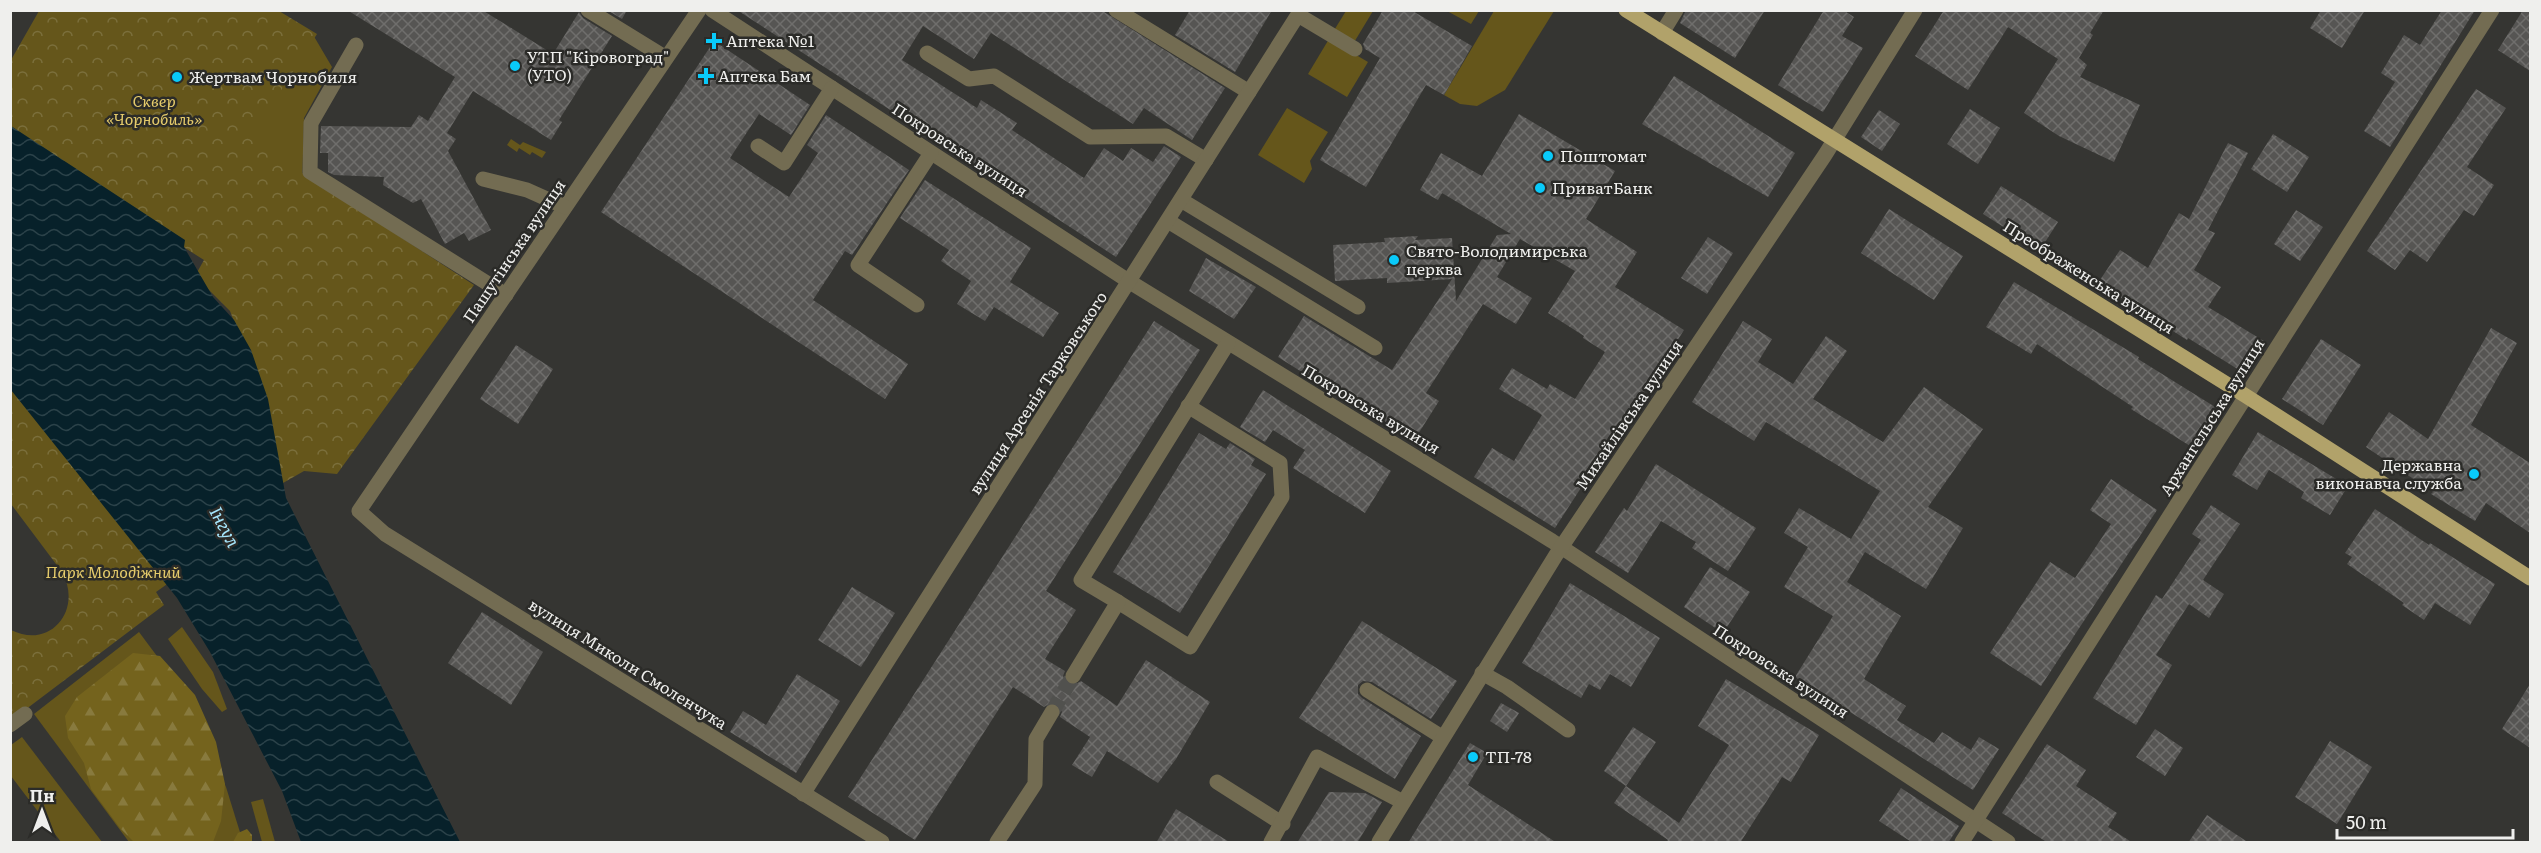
<svg xmlns="http://www.w3.org/2000/svg" width="2541" height="853" font-family="Literata,serif">
<style>
.grass{fill:#65561b}
.forest{fill:url(#forest-firs)}
.park{fill:url(#park-crowns)}
.water{fill:url(#water-waves)}
.building{fill:url(#building-cross-hatch)}
.lines{fill:none;stroke-linecap:round;stroke-linejoin:round}
.minor-tunnel{stroke:#51514e;stroke-width:15;stroke-dasharray:15 8;stroke-linecap:butt}
.minor{stroke:#736c52;stroke-width:15}
.major{stroke:#b1a26a;stroke-width:15}
.poi-dot{fill:#09cafa;stroke:#2b2b28;stroke-width:2}
.labels{text-anchor:middle;stroke-width:5;stroke-linejoin:round;paint-order:stroke}
.poi-label{font-size:16px;fill:#efefed;stroke:#2b2b28;text-anchor:start}
.park-label{font-size:16px;font-style:italic;fill:#e5cb6b;stroke:#2b2b28}
.street-label{font-size:16px;fill:#efefed;stroke:#2b2b28}
.water-label{font-size:18px;font-style:italic;fill:#a5e5fc;stroke:#2b2b28}
</style>
<defs>
<pattern id="forest-firs" width="22" height="20" patternUnits="userSpaceOnUse" patternTransform="scale(1.5)"><rect width="22" height="20" fill="#74631d"/><path d="M5 1l3.5 6h-7zM16 11l3.5 6h-7z" fill="#887a3e"/></pattern>
<pattern id="park-crowns" width="20" height="18" patternUnits="userSpaceOnUse" patternTransform="scale(1.5)"><rect width="20" height="18" fill="#65561b"/><path d="M2 6a3 3 0 1 1 6 0M12 15a3 3 0 1 1 6 0" fill="none" stroke="#7b6f3c"/></pattern>
<pattern id="water-waves" width="16" height="10" patternUnits="userSpaceOnUse" patternTransform="scale(1.5)"><rect width="16" height="10" fill="#07212a"/><path d="M0 5q4-4 8 0t8 0" fill="none" stroke="#2b4249"/></pattern>
<pattern id="building-cross-hatch" width="8" height="8" patternUnits="userSpaceOnUse" patternTransform="scale(1.5)"><rect width="8" height="8" fill="#565553"/><path d="M0 0l8 8M0 8l8-8" fill="none" stroke="#6f6e6c"/></pattern>
</defs>
<rect width="100%" height="100%" fill="#353532"/>
<!-- grass -->
<g class="grass">
<polygon points="1346,11 1373,11 1353,44 1333,32"/>
<polygon points="1447,11 1479,11 1471,24"/>
<polygon points="1494,11 1554,11 1505,90 1477,106 1460,104 1444,95"/>
<polygon points="312,33 332,67 304,118 302,188 214,192"/>
<polygon points="1329,39 1368,62 1347,97 1308,74"/>
<polygon points="1287,108 1328,132 1310,161 1312,169 1304,183 1258,155"/>
<polygon points="511,139 520,145 523,142 546,152 542,158 532,152 530,155 519,148 517,152 507,145"/>
<polygon points="182,627 213,672 227,709 222,712 202,689 168,639"/>
<polygon points="139,632 186,695 226,787 243,842 129,842 34,714"/>
<polygon points="22,737 102,842 61,842 11,776 11,745"/>
<polygon points="263,799 275,842 262,842 251,802"/>
</g>
<!-- forest -->
<g class="forest">
<polygon points="133,653 160,656 195,695 216,742 225,784 221,821 213,842 134,842 120,828 91,789 84,763 68,738 65,716 77,697"/>
<polygon points="247,829 252,835 252,842 233,842 238,833"/>
</g>
<!-- park -->
<g class="park">
<polygon points="39,11 279,11 317,34 250,139 474,285 337,474 304,471 276,487 255,376 230,311 195,276 204,260 11,138 11,60"/>
<path d="M11 371 177 577 156 592 164 605 13 719 11 716V630C51 650 83 609 62 572L11 504Z"/>
</g>
<!-- water -->
<polygon class="water" points="11,126 185,240 184,247 213,297 234,320 251,350 268,399 286,498 460,842 301,842 282,791 210,652 177,598 11,390"/>
<!-- building -->
<g class="building">
<polygon points="347,10 482,10 553,54 579,12 583,18 612,36 559,120 562,122 551,140 473,91 447,133 456,139 448,151 491,230 469,241 464,233 445,244 421,199 413,203 383,185 384,177 334,175 328,172 328,153 320,153 321,126 411,127 419,115 428,121 455,77"/>
<polygon points="607,10 627,10 622,19"/>
<polygon points="737,10 1101,10 1225,88 1192,140 1144,108 1133,124 991,33 974,59 923,26 902,60 977,108 981,100 1017,123 1012,130 1084,178 1104,148 1123,161 1131,148 1153,162 1164,146 1181,157 1116,257"/>
<polygon points="1190,10 1272,10 1235,72 1175,35"/>
<polygon points="1383,10 1411,10 1472,46 1444,95 1426,85 1366,187 1320,160 1380,58 1365,49 1363,44"/>
<polygon points="1686,10 1765,10 1735,58 1680,23"/>
<polygon points="1824,10 1843,10 1854,17 1842,36 1863,48 1823,112 1778,85"/>
<polygon points="1944,10 2104,10 2090,33 2093,35 2079,58 2087,65 2080,77 2140,105 2114,162 2059,136 2024,113 2058,59 2008,27 1968,90 1915,56"/>
<polygon points="2321,10 2365,10 2342,48 2310,28"/>
<polygon points="2442,10 2475,10 2390,147 2364,131 2395,82 2381,73 2404,35 2420,45"/>
<polygon points="2523,10 2530,10 2530,71 2498,50"/>
<polygon points="714,41 810,105 791,135 759,114 730,158 789,197 818,153 807,145 826,115 909,170 852,255 845,251 813,300 908,364 885,399 601,212"/>
<polygon points="1674,76 1795,153 1768,197 1642,124"/>
<polygon points="2476,89 2506,108 2467,167 2494,185 2474,216 2464,210 2427,262 2410,250 2395,270 2367,251"/>
<polygon points="1970,109 2000,128 1978,164 1947,144"/>
<polygon points="1879,110 1900,124 1882,151 1861,137"/>
<polygon points="1519,114 1615,171 1586,219 1637,252 1615,287 1684,330 1590,479 1588,477 1555,528 1474,477 1492,448 1514,461 1542,415 1499,389 1512,368 1547,389 1550,384 1575,399 1605,352 1583,338 1584,336 1548,313 1575,271 1520,239 1497,277 1532,298 1516,324 1483,304 1426,393 1439,401 1413,442 1278,357 1304,316 1392,370 1452,279 1387,283 1387,278 1335,281 1333,245 1385,242 1384,238 1418,236 1415,240 1452,238 1456,301 1497,235 1511,234 1442,193 1438,200 1420,190 1441,153 1482,176"/>
<polygon points="2273,134 2309,157 2287,192 2251,169"/>
<polygon points="2228,143 2248,153 2208,230 2215,233 2194,270 2221,287 2208,307 2267,343 2247,375 2188,338 2187,340 2098,283 2120,250 2148,268 2179,213 2189,219"/>
<polygon points="925,180 1031,248 1010,282 1059,313 1043,337 994,307 985,321 957,304 971,281 941,261 949,250 900,218"/>
<polygon points="2001,186 2058,222 2040,250 1983,214"/>
<polygon points="1889,209 1963,256 1934,300 1861,253"/>
<polygon points="2296,210 2323,227 2300,261 2274,244"/>
<polygon points="1708,237 1733,253 1707,294 1681,278"/>
<polygon points="1206,258 1256,287 1234,319 1189,291"/>
<polygon points="2014,282 2139,357 2138,359 2220,410 2195,449 2131,409 2133,407 2037,344 2031,354 1986,327"/>
<polygon points="1154,321 1200,350 1046,591 1076,610 1045,659 1065,671 1063,676 1067,684 1073,686 1081,681 1117,706 1146,660 1210,702 1176,759 1158,783 1107,751 1092,777 1072,765 1090,737 1060,717 1062,712 1057,704 1052,702 1044,707 1013,687 915,840 848,797"/>
<polygon points="1743,321 1772,339 1758,362 1793,384 1826,336 1847,351 1813,399 1883,442 1924,387 1983,429 1928,507 1963,528 1926,589 1865,552 1847,582 1901,616 1864,679 1906,706 1897,720 1934,743 1942,732 1971,750 1979,737 1999,749 1973,790 1795,677 1833,616 1784,587 1808,547 1784,533 1799,508 1851,539 1880,491 1766,422 1754,441 1692,402"/>
<polygon points="2491,328 2517,343 2471,425 2530,463 2530,533 2486,503 2475,521 2431,494 2433,492 2366,447 2389,412 2428,439"/>
<polygon points="2321,339 2361,365 2323,425 2282,399"/>
<polygon points="516,345 553,369 518,424 480,399"/>
<polygon points="1263,390 1391,471 1365,513 1293,468 1305,450 1273,430 1265,442 1240,427"/>
<polygon points="2258,432 2348,486 2330,515 2301,498 2304,492 2269,470 2257,490 2232,475"/>
<polygon points="1199,433 1226,449 1230,443 1255,459 1251,465 1266,474 1180,613 1113,572"/>
<polygon points="1656,464 1756,528 1728,571 1692,548 1696,542 1661,521 1628,573 1595,552 1624,508 1627,511"/>
<polygon points="2111,479 2157,510 2041,686 1990,653 2050,562 2075,578 2111,524 2090,510"/>
<polygon points="2211,505 2240,524 2203,580 2224,594 2209,618 2189,604 2156,655 2172,665 2136,725 2093,698 2156,595 2162,599 2201,540 2192,534"/>
<polygon points="2375,509 2429,545 2430,543 2495,584 2470,625 2435,603 2424,620 2402,605 2404,603 2347,564 2352,557 2345,553"/>
<polygon points="1710,567 1750,592 1723,633 1684,607"/>
<polygon points="1570,583 1660,638 1631,687 1610,674 1600,690 1589,684 1581,698 1522,663"/>
<polygon points="852,587 895,613 861,667 818,640"/>
<polygon points="482,612 543,652 511,705 448,663"/>
<polygon points="1362,621 1457,681 1431,719 1372,682 1363,681 1358,685 1358,694 1362,698 1421,736 1395,779 1299,718"/>
<polygon points="797,674 840,701 796,773 730,732 743,711 766,725"/>
<polygon points="1726,679 1819,735 1791,782 1782,777 1740,843 1666,843 1668,840 1614,803 1626,786 1679,823 1729,745 1698,726"/>
<polygon points="2530,684 2530,748 2502,729"/>
<polygon points="1501,703 1519,713 1507,732 1490,721"/>
<polygon points="1633,727 1656,742 1626,786 1604,771"/>
<polygon points="2155,729 2183,748 2165,776 2136,757"/>
<polygon points="2330,741 2372,767 2337,824 2295,797"/>
<polygon points="1470,743 1487,753 1468,785 1557,843 1408,843"/>
<polygon points="2047,744 2086,770 2076,786 2117,813 2108,827 2133,843 2048,843 2002,813"/>
<polygon points="1901,788 1959,826 1948,843 1913,843 1879,821"/>
<polygon points="1329,792 1365,793 1382,802 1357,843 1297,843"/>
<polygon points="1176,809 1231,843 1156,843"/>
<polygon points="2207,815 2249,843 2188,843"/>
</g>
<g class="lines">
<!-- minor-tunnel -->
<polyline class="minor-tunnel" points="1052,712 1073,676"/>
<!-- minor -->
<g class="minor">
<polyline points="588,10 666,58"/>
<polyline points="699,10 359,511 385,534 882,842"/>
<polyline points="712,10 1130,282 1552,541 2008,842"/>
<polyline points="1116,10 1249,92"/>
<polyline points="1298,15 1355,49"/>
<polyline points="1662,33 1676,10"/>
<polyline points="356,45 311,123 310,172 506,295"/>
<polyline points="927,53 969,79 994,76 1090,137 1166,136 1206,160"/>
<polyline points="758,146 784,163 832,88"/>
<polyline points="483,179 527,190 565,207"/>
<polyline points="1181,200 1358,307"/>
<polyline points="1168,221 1375,348"/>
<polyline points="917,305 858,265 931,153"/>
<polyline points="1118,602 1190,647 1282,497 1280,463 1188,406"/>
<polyline points="1482,673 1507,687 1568,730"/>
<polyline points="1073,676 1118,602 1081,580 1228,343"/>
<polyline points="1367,690 1442,737"/>
<polyline points="10,725 25,714"/>
<polyline points="1217,782 1283,824"/>
<polyline points="803,794 1301,10"/>
<polyline points="997,842 1035,784 1036,739 1052,712"/>
<polyline points="1271,842 1317,757 1403,802"/>
<polyline points="1379,842 1556,555 1825,155 1915,10"/>
<polyline points="1962,842 2492,10"/>
</g>
<!-- major -->
<polyline class="major" points="1626,10 2246,396 2530,578"/>
</g>
<!-- markers -->
<g class="poi-dot">
<path d="M711 32h6v6h6v6h-6v6h-6v-6h-6v-6h6z"/>
<circle cx="515" cy="66" r="6"/>
<path d="M703 67h6v6h6v6h-6v6h-6v-6h-6v-6h6z"/>
<circle cx="177" cy="77" r="6"/>
<circle cx="1548" cy="156" r="6"/>
<circle cx="1540" cy="188" r="6"/>
<circle cx="1394" cy="260" r="6"/>
<circle cx="2474" cy="474" r="6"/>
<circle cx="1473" cy="757" r="6"/>
</g>
<g class="labels">
<!-- poi labels -->
<g class="poi-label">
<text x="726" y="47">Аптека №1</text>
<text x="527" y="63">УТП "Кіровоград"<tspan x="527" dy="18">(УТО)</tspan></text>
<text x="718" y="82">Аптека Бам</text>
<text x="189" y="83">Жертвам Чорнобиля</text>
<text x="1560" y="162">Поштомат</text>
<text x="1552" y="194">ПриватБанк</text>
<text x="1406" y="257">Свято-Володимирська<tspan x="1406" dy="18">церква</tspan></text>
<text x="2462" y="471" text-anchor="end">Державна<tspan x="2462" dy="18">виконавча служба</tspan></text>
<text x="1485" y="763">ТП-78</text>
</g>
<!-- park labels -->
<g class="park-label">
<text x="154" y="107">Сквер<tspan x="154" dy="18">«Чорнобиль»</tspan></text>
<text x="113" y="578">Парк Молодіжний</text>
</g>
<!-- street labels -->
<g class="street-label">
<text transform="translate(960 150) rotate(33)" y="6">Покровська вулиця</text>
<text transform="translate(514 251) rotate(-56)" y="6">Пашутінська вулиця</text>
<text transform="translate(2089 277) rotate(32)" y="6">Преображенська вулиця</text>
<text transform="translate(1038 393) rotate(-57)" y="6">вулиця Арсенія Тарковського</text>
<text transform="translate(1371 409) rotate(31)" y="6">Покровська вулиця</text>
<text transform="translate(1629 415) rotate(-56)" y="6">Михайлівська вулиця</text>
<text transform="translate(2212 417) rotate(-58)" y="6">Архангельська вулиця</text>
<text transform="translate(628 664) rotate(32)" y="6">вулиця Миколи Смоленчука</text>
<text transform="translate(1781 671) rotate(33)" y="6">Покровська вулиця</text>
</g>
<!-- water labels -->
<g class="water-label">
<text transform="translate(224 527) rotate(62)" y="6">Інгул</text>
</g>
</g>
<!-- border -->
<rect width="2541" height="853" fill="none" stroke="#efefed" stroke-width="24"/>
<!-- north arrow -->
<g transform="translate(42 811)" stroke="#2b2b28" stroke-width="4.5" paint-order="stroke">
<path d="M0-4.5L10 22L0 15L-10 22Z" fill="#efefed"/>
<text y="-9" font-size="16" font-weight="bold" text-anchor="middle" fill="#efefed">Пн</text>
</g>
<!-- scale -->
<path d="M2337 829v9h176v-9" fill="none" stroke="#efefed" stroke-width="3"/>
<text x="2346" y="829" font-size="18" fill="#efefed" stroke="#2b2b28" stroke-width="4.5" paint-order="stroke">50 m</text>
</svg>
